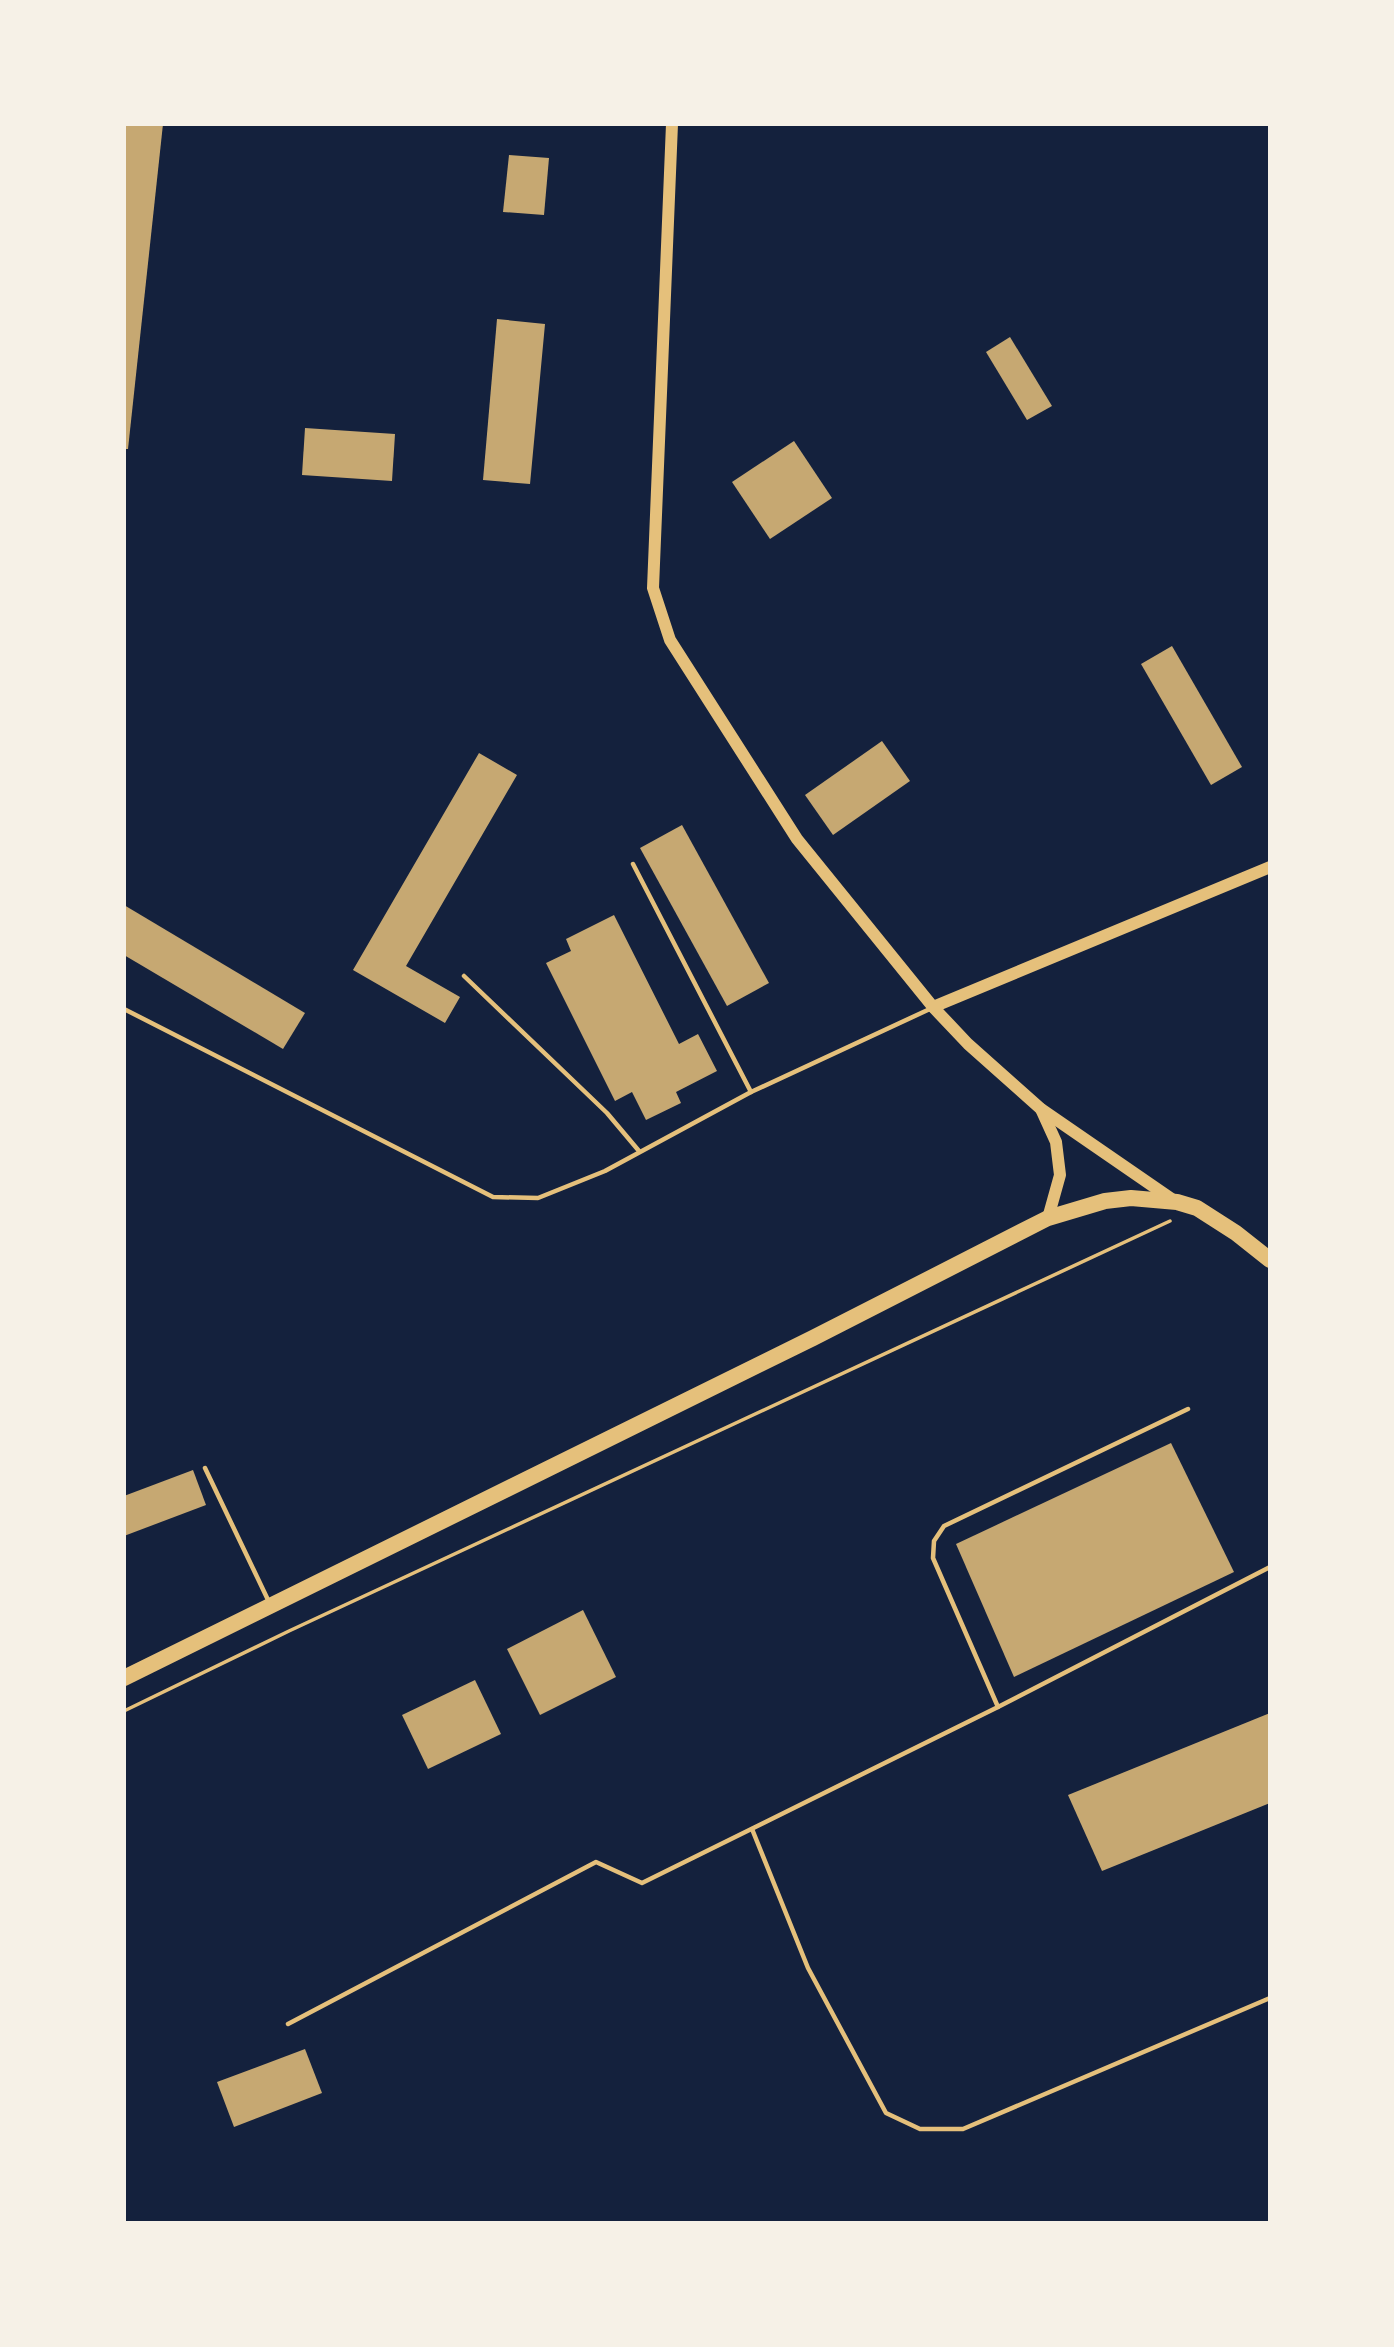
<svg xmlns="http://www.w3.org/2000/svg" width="1394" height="2347" font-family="Inter,sans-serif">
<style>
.building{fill:#c6a872}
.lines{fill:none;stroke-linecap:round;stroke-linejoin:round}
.path{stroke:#e5c07b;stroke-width:3.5}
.service{stroke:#e5c07b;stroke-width:4.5}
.tertiary{stroke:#e5c07b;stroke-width:12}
.primary{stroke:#e5c07b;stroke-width:16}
</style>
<rect width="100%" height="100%" fill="#14213d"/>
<!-- building -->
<g class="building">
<polygon points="124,124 163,124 128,449 124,449"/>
<polygon points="509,155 549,158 544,215 503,212"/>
<polygon points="497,319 545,324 530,484 483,480"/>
<polygon points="1010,337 1052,406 1027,420 986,352"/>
<polygon points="305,428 395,434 392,481 302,475"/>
<polygon points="794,441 832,498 770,539 732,482"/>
<polygon points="1172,646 1242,767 1211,785 1141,664"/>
<polygon points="882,741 910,781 833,835 805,795"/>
<polygon points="479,753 517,775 406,966 460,997 445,1023 353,970"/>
<polygon points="682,825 769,983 727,1006 640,848"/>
<polygon points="124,905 305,1013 283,1049 124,955"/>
<polygon points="614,915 679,1044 698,1034 717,1071 676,1092 681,1103 646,1120 632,1092 615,1101 546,963 571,951 566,939"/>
<polygon points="1171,1443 1234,1572 1014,1677 956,1544"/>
<polygon points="193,1470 206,1505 124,1536 124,1496"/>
<polygon points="583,1610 616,1677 540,1715 507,1649"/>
<polygon points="475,1680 501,1734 428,1769 402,1715"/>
<polygon points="1270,1713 1270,1803 1102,1871 1068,1795"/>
<polygon points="305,2049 322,2093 234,2127 217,2082"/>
</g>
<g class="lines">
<!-- path -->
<polyline class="path" points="124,1711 289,1631 1170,1221"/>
<!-- service -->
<g class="service">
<polyline points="633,864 751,1092"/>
<polyline points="464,976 607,1113 639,1151"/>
<polyline points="124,1009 493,1197 538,1198 605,1171 751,1092 932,1008"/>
<polyline points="205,1468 269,1602"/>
<polyline points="998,1707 933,1558 934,1541 944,1526 1188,1409"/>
<polyline points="752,1829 808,1968 886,2113 920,2129 963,2129 1270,1998"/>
<polyline points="288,2024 596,1862 642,1883 998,1707 1270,1567"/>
</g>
<!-- tertiary -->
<g class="tertiary">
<polyline points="672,124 653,588 670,640 797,839 933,1007 968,1044 1041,1109 1176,1202"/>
<polyline points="933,1007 1270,867"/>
<polyline points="1041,1109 1056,1142 1060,1175 1048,1218"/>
</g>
<!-- primary -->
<polyline class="primary" points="124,1678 813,1338 1048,1218 1105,1201 1131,1198 1177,1202 1197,1208 1236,1233 1270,1260"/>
</g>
<!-- border -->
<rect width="1394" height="2347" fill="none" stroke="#f6f1e7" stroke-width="252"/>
</svg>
